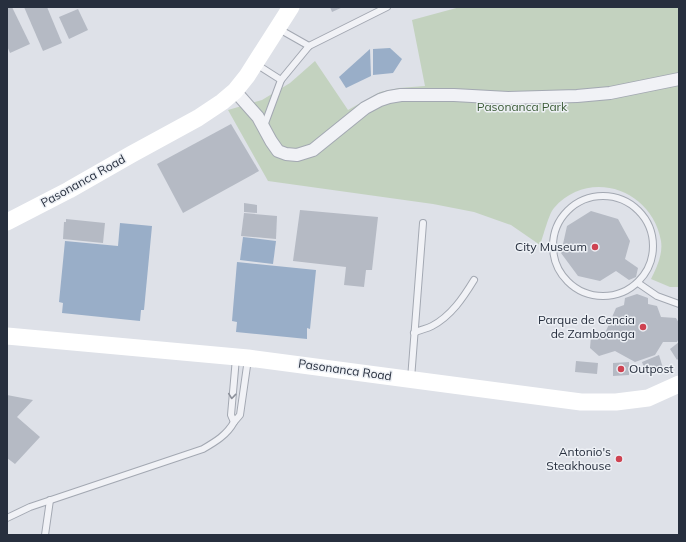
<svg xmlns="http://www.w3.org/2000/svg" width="686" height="542" font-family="Mulish,sans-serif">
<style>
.green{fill:#c3d2bf}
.water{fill:#99aec8}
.building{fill:#b5bac4}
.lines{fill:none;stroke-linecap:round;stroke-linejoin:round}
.lane-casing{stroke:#a3a8b2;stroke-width:8}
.street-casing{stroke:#a3a8b2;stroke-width:14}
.lane{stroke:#f1f2f6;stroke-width:6}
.street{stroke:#f1f2f6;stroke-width:12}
.secondary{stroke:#fff;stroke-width:17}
.oneway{stroke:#8c909a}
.poi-dot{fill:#ce4251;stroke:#edf0f5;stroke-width:1.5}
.labels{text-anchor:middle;stroke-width:3;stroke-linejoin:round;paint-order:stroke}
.park-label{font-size:12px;fill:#3a5a35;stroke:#edf0f5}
.street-label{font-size:12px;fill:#272f3e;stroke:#edf0f5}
.poi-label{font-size:12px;fill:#272f3e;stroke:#edf0f5;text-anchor:end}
</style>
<rect width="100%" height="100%" fill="#dee1e8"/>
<!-- green -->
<path class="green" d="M460 7H679V287H670L651 279C657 267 663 254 661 241 652 189 589 168 554 208 549 213 543 237 540 245L511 225 474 212 433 204 268 181 228 110 262 100 290 83 315 61 348 110 380 92 399 88 425 86 412 20Z"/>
<!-- water -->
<g class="water">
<polygon points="390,48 402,59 393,73 373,75 373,49"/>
<polygon points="370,49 371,76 346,88 339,77"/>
<polygon points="120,223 152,226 144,310 141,310 140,321 62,313 63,303 59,302 65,241 118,246"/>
<polygon points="243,237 276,241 273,264 240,260"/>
<polygon points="237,262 316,270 310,329 307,328 307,339 236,332 237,322 232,321"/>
</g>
<!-- building -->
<g class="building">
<polygon points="7,7 12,7 30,44 10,53 7,46"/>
<polygon points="24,7 47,7 62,43 43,51"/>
<polygon points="330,7 343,7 332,12"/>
<polygon points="78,9 88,30 69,39 59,17"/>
<polygon points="231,124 259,171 183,213 157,164"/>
<polygon points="244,203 257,205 257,213 244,212"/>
<polygon points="300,210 378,217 372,270 366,270 364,287 344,285 346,267 293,261"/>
<polygon points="591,211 618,219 630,241 625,259 638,268 636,277 629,280 616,271 600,281 578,276 561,253 567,226"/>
<polygon points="244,213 277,216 276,239 241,236"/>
<polygon points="66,219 105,223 103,243 63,239 64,222 66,222"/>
<polygon points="637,294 648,298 648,304 657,306 661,317 676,318 679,323 679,338 677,342 663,342 655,355 635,362 615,351 599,356 590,348 591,336 606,331 616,308 624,305 625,298"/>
<polygon points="679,342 679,358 677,360 670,349"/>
<polygon points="659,355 663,368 646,374 642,362"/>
<polygon points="576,361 598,363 597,374 575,372"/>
<polygon points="629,362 629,375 613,376 613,363"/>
<polygon points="7,395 33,400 17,417 40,437 15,464 7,458"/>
</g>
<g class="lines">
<!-- lane casing -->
<g class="lane-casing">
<g id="lane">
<polyline points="279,29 309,46"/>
<polyline points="256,64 281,80"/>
<polyline points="264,126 281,80 309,46 387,7"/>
<circle cx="603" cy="246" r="50"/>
<polyline points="638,283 657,296 679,304"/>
<path d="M414 333C419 330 426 329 432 326 451 316 463 298 474 280"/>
<polyline points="236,358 231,415 234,422 240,415 248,359"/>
<polyline points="411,379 423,223"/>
<path d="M7 518 30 507 203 449C215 442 227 435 234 422"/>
<polyline points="45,535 50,500"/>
</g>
</g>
<!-- street casing -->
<g class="street-casing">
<polyline id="street" points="235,91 258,117 271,141 278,151 286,154 297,155 313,150 365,108 380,100 389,97 401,95 454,95 508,98 577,96 610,93 679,79"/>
</g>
<!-- lane -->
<use href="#lane" class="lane"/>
<!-- street -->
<use href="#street" class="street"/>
<!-- secondary -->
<g class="secondary">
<polyline points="7,222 69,190 132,154 198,118 222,102 235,91 247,76 291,7"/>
<polyline points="7,336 248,358 581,402 616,402 648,398 679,384"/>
</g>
</g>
<!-- one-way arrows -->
<defs><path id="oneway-chevron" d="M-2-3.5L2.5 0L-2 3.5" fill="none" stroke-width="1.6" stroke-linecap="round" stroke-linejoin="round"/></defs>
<use class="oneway" href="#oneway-chevron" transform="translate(232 396) rotate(96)"/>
<!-- markers -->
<g class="poi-dot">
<circle cx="595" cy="247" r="4"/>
<circle cx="643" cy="327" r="4"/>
<circle cx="621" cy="369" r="4"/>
<circle cx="619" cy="459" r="4"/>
</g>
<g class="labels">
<!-- park labels -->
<g class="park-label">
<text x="522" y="111">Pasonanca Park</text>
</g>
<!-- street labels -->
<g class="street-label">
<text transform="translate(83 181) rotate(-29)" y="4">Pasonanca Road</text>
<text transform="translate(345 370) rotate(8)" y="4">Pasonanca Road</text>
</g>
<!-- poi labels -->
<g class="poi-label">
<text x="587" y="251">City Museum</text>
<text x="635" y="324">Parque de Cencia<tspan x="635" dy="14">de Zamboanga</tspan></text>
<text x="629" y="373" text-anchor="start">Outpost</text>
<text x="611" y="456">Antonio's<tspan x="611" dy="14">Steakhouse</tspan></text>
</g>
</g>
<!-- border -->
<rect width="686" height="542" fill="none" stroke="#272f3e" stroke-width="16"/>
</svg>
